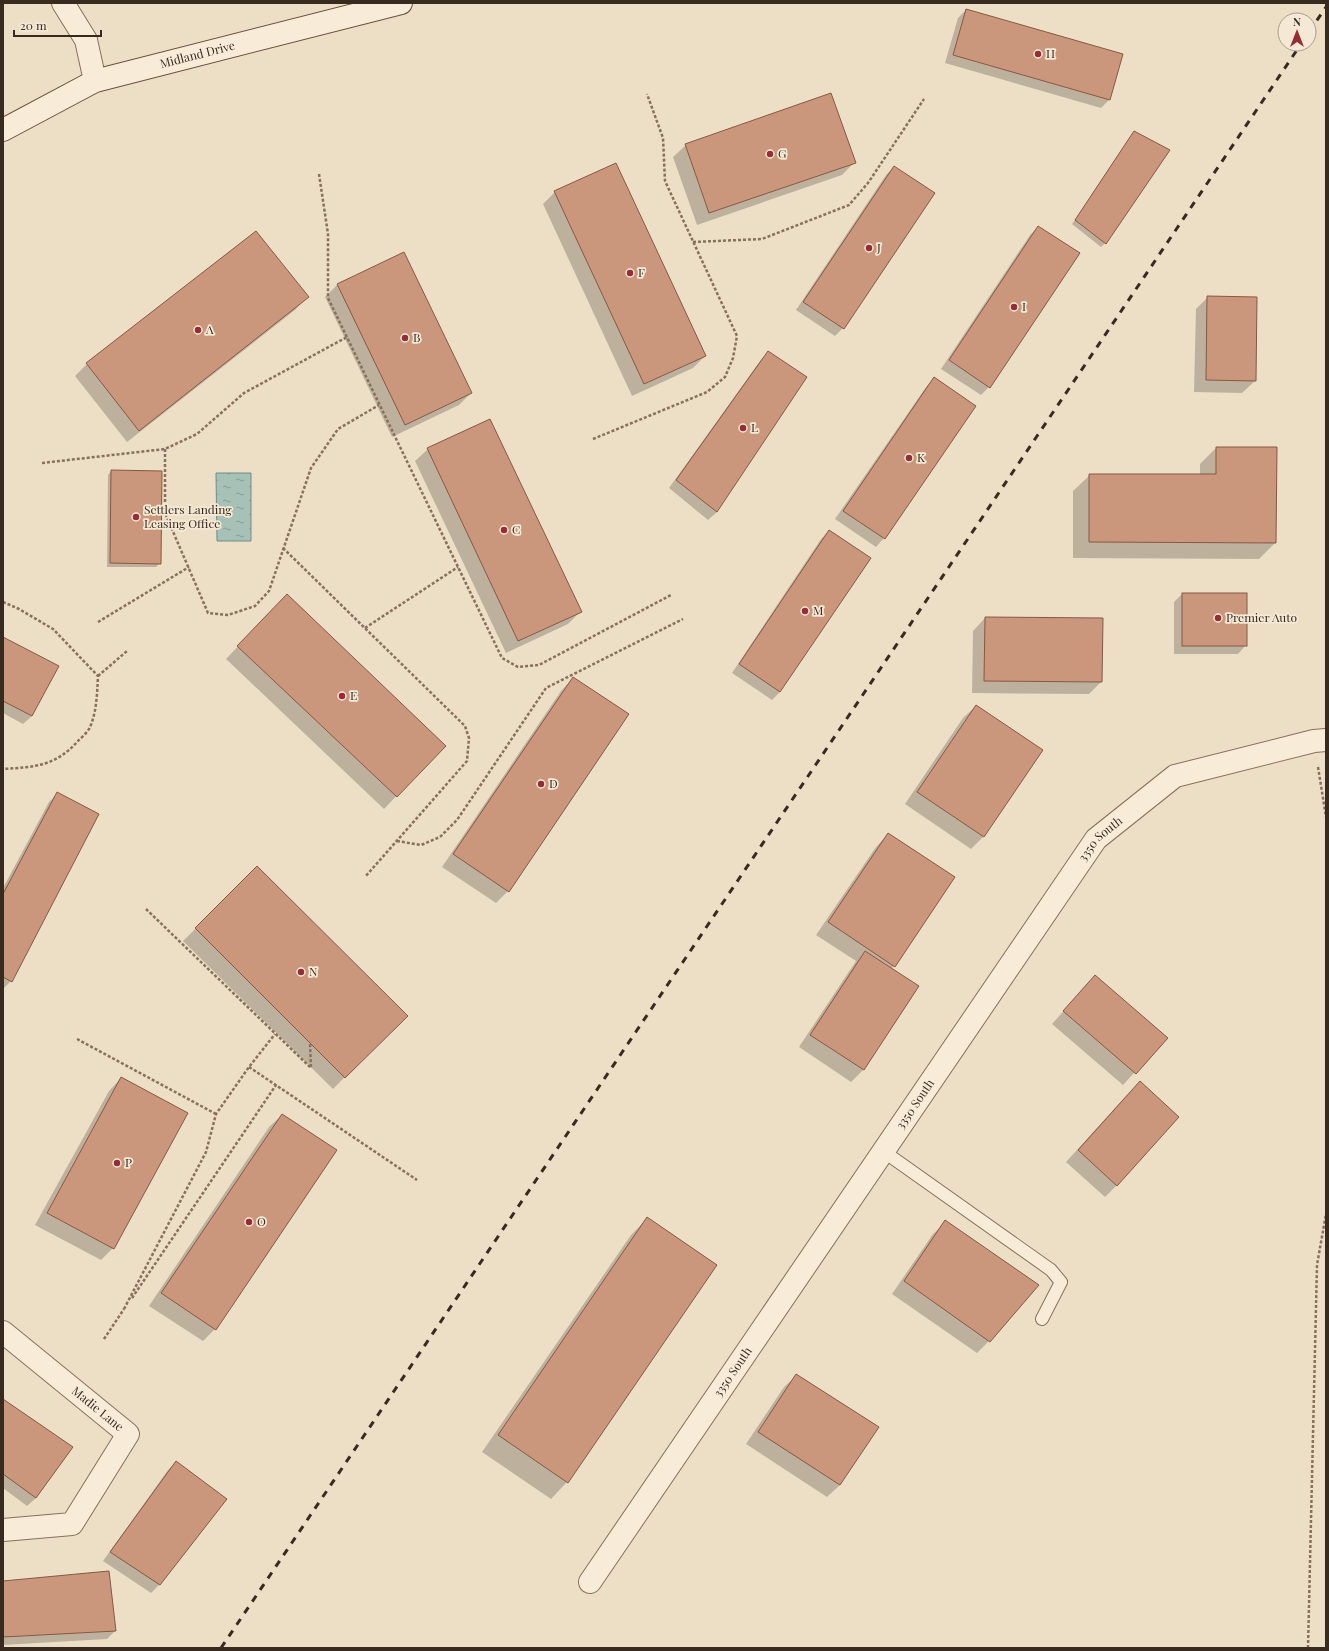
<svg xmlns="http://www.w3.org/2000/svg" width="1329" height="1651" font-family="'Playfair Display',serif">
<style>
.water{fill:url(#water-ripples);stroke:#6e8f84}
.shadow{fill:#0003}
.building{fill:#cb977c;stroke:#875842}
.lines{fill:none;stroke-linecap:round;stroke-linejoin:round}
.service-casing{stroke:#88705c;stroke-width:14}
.minor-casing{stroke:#88705c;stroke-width:24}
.tertiary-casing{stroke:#88705c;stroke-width:24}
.secondary-casing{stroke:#6a513f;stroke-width:24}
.path{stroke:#88705c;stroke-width:2.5;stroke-dasharray:3 2;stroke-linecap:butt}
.service{stroke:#f8ecd9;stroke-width:12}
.minor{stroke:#f8ecd9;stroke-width:22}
.tertiary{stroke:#f8ecd9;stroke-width:22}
.secondary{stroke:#f8ecd9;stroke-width:22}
.rail{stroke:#392a1f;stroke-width:3;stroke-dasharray:7 7;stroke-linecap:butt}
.poi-dot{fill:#962d36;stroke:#f5e9d5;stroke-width:1.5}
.labels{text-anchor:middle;stroke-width:3.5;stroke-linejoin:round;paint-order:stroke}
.poi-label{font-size:12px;fill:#392a1f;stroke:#f5e9d5;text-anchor:start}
.street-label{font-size:12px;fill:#392a1f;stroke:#f5e9d5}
</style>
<defs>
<pattern id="water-ripples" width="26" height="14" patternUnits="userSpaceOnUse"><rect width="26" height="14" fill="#a7c1b7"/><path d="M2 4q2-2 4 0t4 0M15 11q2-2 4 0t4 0" fill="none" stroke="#899d94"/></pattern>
</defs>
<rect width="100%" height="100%" fill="#eddec6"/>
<!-- water -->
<polygon class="water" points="216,473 251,473 251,541 217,541"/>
<!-- shadow -->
<g class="shadow">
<polygon points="966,10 1109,100 1101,108 945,63 958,18"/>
<polygon points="1134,132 1105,243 1101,247 1072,224"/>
<polygon points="686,145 854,163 842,175 697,225 673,157"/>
<polygon points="894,167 843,328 835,336 796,310 886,175"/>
<polygon points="555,192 705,356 693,368 632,396 543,204"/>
<polygon points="1038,227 989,387 981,395 941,369 1030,235"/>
<polygon points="338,284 471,393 459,405 392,437 325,297"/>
<polygon points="307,297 295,310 127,442 75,376 87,364"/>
<polygon points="1208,297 1255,381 1242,393 1194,392 1196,309"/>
<polygon points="768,353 717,512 708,520 669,488 760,361"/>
<polygon points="934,379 975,406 884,538 876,547 835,519 926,387"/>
<polygon points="1216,448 1275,543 1259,559 1073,558 1073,491 1090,475 1200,475 1200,464"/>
<polygon points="428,449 580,612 568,624 506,653 415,461"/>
<polygon points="111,471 160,563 156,567 107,567 108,475"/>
<polygon points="829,531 780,692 772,700 732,673 821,539"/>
<polygon points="1182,594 1246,645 1238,654 1174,654 1174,602"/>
<polygon points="274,608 444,746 384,809 226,659"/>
<polygon points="985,618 1101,682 1089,694 972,693 973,631"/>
<polygon points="3,639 57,667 32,716 23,724 3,713"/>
<polygon points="573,678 508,891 496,903 442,867 561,691"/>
<polygon points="976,706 984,836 971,849 905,804 963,718"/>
<polygon points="57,794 11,981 3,989 3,888 49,802"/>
<polygon points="888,834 894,966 891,969 918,987 863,1070 851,1082 799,1047 856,961 816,935 876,847"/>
<polygon points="257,868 406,1016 333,1089 183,941"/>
<polygon points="1095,976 1166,1038 1123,1085 1052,1024"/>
<polygon points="121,1078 113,1248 101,1260 35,1225 109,1091"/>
<polygon points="1127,1095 1117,1185 1105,1197 1066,1162"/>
<polygon points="282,1115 215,1329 203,1341 149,1306 269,1127"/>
<polygon points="647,1219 716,1265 567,1482 551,1499 482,1452 631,1235"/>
<polygon points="946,1222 989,1341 977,1353 892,1294 933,1234"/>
<polygon points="797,1375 877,1428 840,1485 827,1497 746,1444 784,1387"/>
<polygon points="3,1400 72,1448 36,1498 27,1506 3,1488"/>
<polygon points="176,1462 226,1499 159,1585 151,1593 103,1561 168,1470"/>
<polygon points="108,1572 115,1631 107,1639 3,1645 3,1582"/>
</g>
<!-- building -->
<g class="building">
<polygon points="966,9 1123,54 1110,100 953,55"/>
<polygon points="831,93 856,163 709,213 685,144"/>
<polygon points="1134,131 1170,150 1106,244 1075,220"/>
<polygon points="616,163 706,356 644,384 554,191"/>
<polygon points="894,166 935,193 844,329 803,302"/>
<polygon points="1038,226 1080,253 990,388 949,360"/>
<polygon points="256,231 309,297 139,431 86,363"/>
<polygon points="404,252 472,393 405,425 337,284"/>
<polygon points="1207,296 1257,297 1256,381 1206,380"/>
<polygon points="768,351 807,377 717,512 676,480"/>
<polygon points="934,377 976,406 885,539 843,511"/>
<polygon points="490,419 582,612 518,641 427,448"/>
<polygon points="1216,447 1277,447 1276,543 1089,542 1089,474 1216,474"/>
<polygon points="111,470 162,471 161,564 110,563"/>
<polygon points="829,530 871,558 780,692 739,664"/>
<rect x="1182" y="593" width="65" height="53"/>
<polygon points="287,594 446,746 397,797 237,646"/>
<polygon points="985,617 1103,618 1102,682 984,681"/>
<polygon points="3,637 59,666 32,716 3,701"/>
<polygon points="573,677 629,714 509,892 453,854"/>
<polygon points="976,705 1043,750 984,837 917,792"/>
<polygon points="57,792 99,814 12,982 3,977 3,894"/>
<polygon points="888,833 955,877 895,967 828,922"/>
<polygon points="257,866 408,1016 345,1078 195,928"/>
<polygon points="865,951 919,986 864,1070 810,1035"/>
<polygon points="1095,975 1168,1038 1136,1074 1063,1011"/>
<polygon points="121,1077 188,1113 114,1249 47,1213"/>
<polygon points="1140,1081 1179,1117 1117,1186 1078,1150"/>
<polygon points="282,1114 337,1150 216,1330 161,1293"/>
<polygon points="647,1217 717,1265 568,1483 498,1435"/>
<polygon points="945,1220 1039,1285 990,1342 904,1281"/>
<polygon points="796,1374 879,1427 840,1485 758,1432"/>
<polygon points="3,1399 73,1447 36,1498 3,1474"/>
<polygon points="176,1461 227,1499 160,1585 110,1552"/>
<polygon points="109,1571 116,1631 3,1637 3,1581"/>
</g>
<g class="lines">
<!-- service casing -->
<g class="service-casing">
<polyline id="service" points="883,1151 1051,1270 1061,1282 1042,1319"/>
</g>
<!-- minor casing -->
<g class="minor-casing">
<g id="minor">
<path id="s1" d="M3 1332 128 1434 72 1524 3 1530"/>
<path id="s2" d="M590 1582 1096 839 1175 776 1314 741 1326 740"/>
</g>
</g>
<!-- tertiary casing -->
<g class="tertiary-casing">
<polyline id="tertiary" points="63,3 86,40 95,81"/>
</g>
<!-- secondary casing -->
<g class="secondary-casing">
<g id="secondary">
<path id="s3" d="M3 130 95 81 401 3"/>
</g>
</g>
<!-- path -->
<g class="path">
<polyline points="319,174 328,234 328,298 502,658 518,667 539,665 671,595"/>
<polyline points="693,242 762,239 849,205 868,183 924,99"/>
<polyline points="593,439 707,392 725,377 733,358 737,336 665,181 663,138 647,94"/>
<polyline points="165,449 165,513 208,613 228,615 255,606 269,591 311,468 338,429 379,405"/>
<polyline points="42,463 165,449 197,434 244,393 347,337"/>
<polyline points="283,548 465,726 469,738 467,761 365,877"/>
<path d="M3 602 19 609 53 629 98 676C97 693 97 711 90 727 88 732 82 737 78 741 56 766 35 767 3 769"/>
<polyline points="98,622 189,567"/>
<polyline points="365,628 458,567"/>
<polyline points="98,676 127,651"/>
<polyline points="1318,767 1326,817"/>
<polyline points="397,841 421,845 440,837 457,820 546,688 683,619"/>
<polyline points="146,909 311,1068 310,1043"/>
<polyline points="77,1039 216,1114"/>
<polyline points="249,1067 417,1180"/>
<polyline points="132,1298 276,1085"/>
<polyline points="124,1309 206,1152 216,1114 249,1067 275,1034"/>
<polyline points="104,1339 124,1309"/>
<polyline points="1308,1648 1317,1265 1326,1214"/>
</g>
<!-- service -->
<use href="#service" class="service"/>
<!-- minor -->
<use href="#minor" class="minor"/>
<!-- tertiary -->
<use href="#tertiary" class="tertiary"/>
<!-- secondary -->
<use href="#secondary" class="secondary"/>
<!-- rail -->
<g class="rail">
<polyline points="1309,32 1326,7"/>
<polyline points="221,1648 1301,44"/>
</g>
</g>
<!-- markers -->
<g class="poi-dot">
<circle cx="1038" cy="54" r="4"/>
<circle cx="770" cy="154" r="4"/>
<circle cx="869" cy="248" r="4"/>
<circle cx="630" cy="273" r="4"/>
<circle cx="1014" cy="307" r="4"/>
<circle cx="198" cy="330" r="4"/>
<circle cx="405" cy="338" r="4"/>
<circle cx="743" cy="428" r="4"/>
<circle cx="909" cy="458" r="4"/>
<circle cx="136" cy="517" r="4"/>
<circle cx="504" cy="530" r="4"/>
<circle cx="805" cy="611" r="4"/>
<circle cx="1218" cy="618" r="4"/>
<circle cx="342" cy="696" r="4"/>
<circle cx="541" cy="784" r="4"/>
<circle cx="301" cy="972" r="4"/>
<circle cx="117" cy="1163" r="4"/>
<circle cx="249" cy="1222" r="4"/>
</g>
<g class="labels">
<!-- poi labels -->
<g class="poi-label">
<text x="1046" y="58">H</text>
<text x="778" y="158">G</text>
<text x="877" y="252">J</text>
<text x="638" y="277">F</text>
<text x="1022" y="311">I</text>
<text x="206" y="334">A</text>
<text x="413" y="342">B</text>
<text x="751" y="432">L</text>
<text x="917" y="462">K</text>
<text x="144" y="514">Settlers Landing<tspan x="144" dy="14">Leasing Office</tspan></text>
<text x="512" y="534">C</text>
<text x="813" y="615">M</text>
<text x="1226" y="622">Premier Auto</text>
<text x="350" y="700">E</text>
<text x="549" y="788">D</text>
<text x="309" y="976">N</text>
<text x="125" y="1167">P</text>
<text x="257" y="1226">O</text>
</g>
<!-- street labels -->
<g class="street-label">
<text dy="4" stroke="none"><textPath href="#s3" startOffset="210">Midland Drive</textPath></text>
<text dy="4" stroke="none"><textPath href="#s2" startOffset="902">3350 South</textPath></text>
<text dy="4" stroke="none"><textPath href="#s2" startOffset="578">3350 South</textPath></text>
<text dy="4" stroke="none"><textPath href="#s2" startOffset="254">3350 South</textPath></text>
<text dy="4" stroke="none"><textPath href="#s1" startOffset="122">Madie Lane</textPath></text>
</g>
</g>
<!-- border -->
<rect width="1329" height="1651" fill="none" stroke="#392a1f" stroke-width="8"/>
<!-- north arrow -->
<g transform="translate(1297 32)"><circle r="19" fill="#f5e9d5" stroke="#aa9d8c"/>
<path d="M0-3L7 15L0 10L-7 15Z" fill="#962d36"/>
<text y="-6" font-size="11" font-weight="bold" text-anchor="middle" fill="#392a1f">N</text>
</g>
<!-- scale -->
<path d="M14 30v6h87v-6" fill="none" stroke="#392a1f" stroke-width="2"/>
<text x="20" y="30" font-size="12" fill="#392a1f" stroke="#f5e9d5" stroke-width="3" paint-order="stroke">20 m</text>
</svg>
